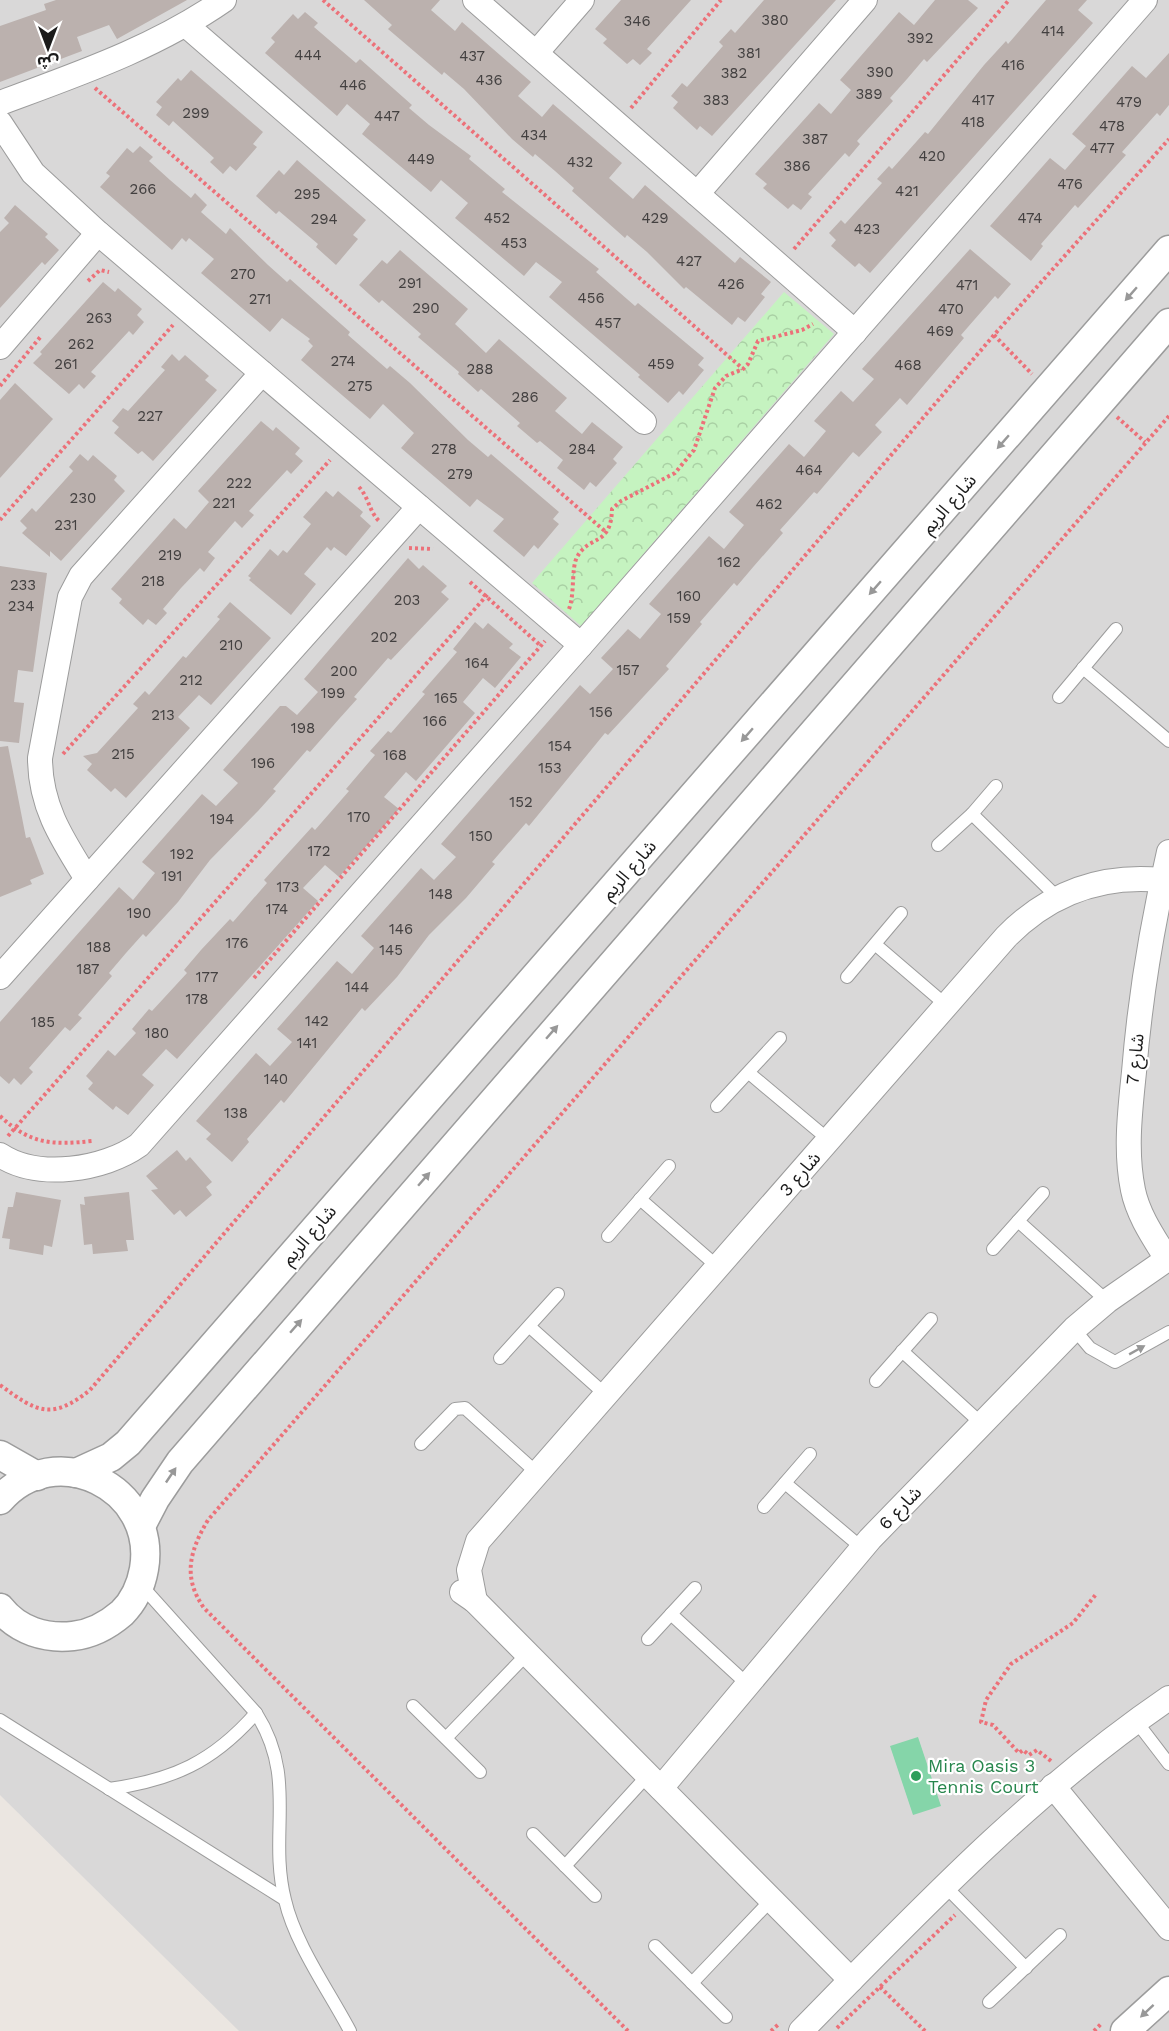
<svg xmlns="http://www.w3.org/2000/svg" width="1169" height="2031" font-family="'Work Sans','Noto Sans Arabic',sans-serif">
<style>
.residential{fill:#d9d8d8}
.park{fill:url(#park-crowns)}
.pitch{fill:#85d5a9}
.building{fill:#bbb1ae}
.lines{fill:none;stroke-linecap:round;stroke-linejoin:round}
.service-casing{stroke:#9c9c9c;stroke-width:14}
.minor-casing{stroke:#9c9c9c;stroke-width:26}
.tertiary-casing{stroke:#9c9c9c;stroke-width:31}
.path{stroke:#ec7179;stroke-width:4;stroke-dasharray:3 3;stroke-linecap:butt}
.service{stroke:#fff;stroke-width:12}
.minor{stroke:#fff;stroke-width:24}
.tertiary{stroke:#fff;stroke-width:28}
.oneway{fill:#989898}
.leisure-dot{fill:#2e9e5b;stroke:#fff;stroke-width:2}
.labels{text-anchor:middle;stroke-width:4.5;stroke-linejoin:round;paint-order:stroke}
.number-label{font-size:15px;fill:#434040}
.street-label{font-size:18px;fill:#1b1b1b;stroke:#fff}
.leisure-label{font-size:18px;fill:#27864d;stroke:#fff;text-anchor:start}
</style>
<defs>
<pattern id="park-crowns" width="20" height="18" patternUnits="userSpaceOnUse" patternTransform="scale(1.5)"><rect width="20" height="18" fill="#c5f3c0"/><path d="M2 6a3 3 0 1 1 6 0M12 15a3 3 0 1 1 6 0" fill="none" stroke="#a9d0a4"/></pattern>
</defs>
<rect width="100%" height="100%" fill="#ebe6e1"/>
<!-- residential -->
<polygon class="residential" points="0,0 1169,0 1169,2031 239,2031 0,1795"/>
<!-- park -->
<polygon class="park" points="784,292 834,334 581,626 532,583"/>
<!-- pitch -->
<polygon class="pitch" points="918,1737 941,1806 913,1815 890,1746"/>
<!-- building -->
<g class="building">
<polygon points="56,0 187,0 117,39 109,25 77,37 82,51 0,82 0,26 46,10 44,4"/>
<polygon points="364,0 440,0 431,10 455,31 462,22 531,82 518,96 542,117 553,104 622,163 609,178 633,199 645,185 735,263 740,257 771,282 761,294 765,297 745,322 738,317 732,325 686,287 684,289 647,252 627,235 625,238 572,191 574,188 555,171 535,154 533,157 512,139 464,89 444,72 442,75 388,29 392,25"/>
<polygon points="621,0 691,0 647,49 652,53 640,65 633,59 627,64 603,43 607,39 595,29"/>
<polygon points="764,0 836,0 712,136 700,126 697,130 673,108 678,102 671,96 682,83 687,87 723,46 719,42 731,29 735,33"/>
<polygon points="935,0 968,0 978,8 927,62 924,59 907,79 890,98 893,101 857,141 860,144 849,157 845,153 808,194 812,197 801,210 793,204 788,209 763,188 767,184 755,174 819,103 831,114 851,90 840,80 899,12 914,25"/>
<polygon points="1046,0 1087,0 1078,10 1093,23 870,273 859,263 855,267 831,246 836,240 829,233 841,220 845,224 882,183 877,179 889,166 892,169 925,132 928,134 984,65 1006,41 1008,44"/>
<polygon points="305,12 318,23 314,27 356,63 360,59 412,105 409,108 429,125 471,156 469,159 505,189 502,192 599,269 596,272 635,306 638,303 704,358 698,365 704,370 683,395 679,391 668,403 638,377 640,375 549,297 562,282 536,262 524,276 455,218 468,203 441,180 431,192 362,134 370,124 347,104 337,116 265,53 275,42 271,38 293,14 298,19"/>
<polygon points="1169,53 1169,105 1160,116 1157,113 1122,152 1126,155 1078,208 1075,205 1041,244 1043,246 1031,261 990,226 1050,158 1065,170 1086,146 1072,134 1132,66 1146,78"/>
<polygon points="191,70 263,132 253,144 257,147 236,171 230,166 223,174 210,162 214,158 173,121 169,126 156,115 162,107 156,102 178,78 181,81"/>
<polygon points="140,146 153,157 149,161 170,180 191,198 195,193 207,205 201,212 226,234 230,228 268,265 287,282 290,279 350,332 348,335 387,369 390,366 410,383 468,440 488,457 491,454 559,512 553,519 559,524 538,549 534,545 524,557 493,531 504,519 477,499 470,507 401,448 414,433 383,404 370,419 301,360 313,346 308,341 310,339 282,318 270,332 201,273 214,259 189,238 186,242 182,238 172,250 100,187 110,176 106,173 127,148 133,153"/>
<polygon points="297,160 366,220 353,235 358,239 336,265 316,247 318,244 279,211 276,214 256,196 279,170 284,175"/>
<polygon points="15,205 48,234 45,237 59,250 45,265 42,262 0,308 0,232 9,223 4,218"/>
<polygon points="970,249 1011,284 998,299 995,296 961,335 964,338 907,405 900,398 875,425 882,432 859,457 853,452 817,494 814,492 780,530 783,533 754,566 737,586 734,583 700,622 702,624 666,666 669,669 608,735 605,733 529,826 526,823 492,862 495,864 466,898 429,935 397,977 365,1011 362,1008 284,1103 281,1100 247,1139 249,1142 232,1162 206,1139 211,1134 196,1121 256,1053 270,1066 292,1042 277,1029 337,961 352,974 374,948 361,936 421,868 434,880 456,857 441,844 580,685 590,694 613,669 601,658 628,629 640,639 661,614 649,604 709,536 724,549 744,525 729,512 789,444 804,457 826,431 814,421 841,391 853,402 874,379 862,369"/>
<polygon points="400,250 468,309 455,324 486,353 499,339 567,398 555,411 582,434 592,422 623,447 613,459 617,463 596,487 590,482 584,490 557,468 563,460 540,441 537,443 517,426 520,423 481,389 478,392 458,374 459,372 418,337 421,334 382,300 379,303 359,285 382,260 387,264"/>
<polygon points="103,282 115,292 118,288 142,309 137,315 144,322 133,335 129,331 91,372 96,376 84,389 79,384 69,394 33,363 42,354 40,352"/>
<polygon points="172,354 179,361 185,355 209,376 205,380 217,390 153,461 142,451 138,454 114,433 119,427 112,421 123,408 128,411 146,391 165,370 161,367"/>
<polygon points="15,383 53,419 0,478 0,400"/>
<polygon points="261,421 273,431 276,427 300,448 295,454 303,461 291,474 287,470 249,511 254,515 242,528 235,521 208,552 215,558 204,572 200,568 181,588 163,609 167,613 156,625 148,619 143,625 119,603 122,599 111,589 174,518 186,529 209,502 198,491"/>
<polygon points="80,454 88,461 93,455 117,476 114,480 125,491 61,561 50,551 50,557 22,533 27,528 20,521 32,508 36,512 73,471 69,467"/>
<polygon points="326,491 333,497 338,491 363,512 360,516 371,526 346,556 334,547 331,551 327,547 304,574 316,584 291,615 249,580 251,578 248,576 270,549 278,556 283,550 287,553 311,524 303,517"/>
<polygon points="408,558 419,569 423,565 447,586 441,592 449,599 391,660 388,658 354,697 357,699 339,719 310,752 307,750 273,789 276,791 258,811 210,860 178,902 146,937 143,934 126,953 109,973 112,976 78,1015 82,1018 70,1031 65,1027 29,1068 33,1072 21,1085 14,1078 9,1084 0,1076 0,1022 119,887 133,900 155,873 142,862 202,794 216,806 238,783 223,770 280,706 286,706 297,715 318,692 304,679"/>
<polygon points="0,566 47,573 33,672 18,670 14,702 24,703 19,743 0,741"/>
<polygon points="230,602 271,638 211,705 199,695 178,717 190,728 126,798 115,788 111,792 87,770 92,764 83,756 97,753 138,708 133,704 145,691 149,695 183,656 186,658 220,619 217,617"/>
<polygon points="475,622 483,629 488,623 513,644 509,648 521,657 495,688 483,678 463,702 475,713 416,781 406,772 384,797 399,809 339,877 325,865 303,888 318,901 177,1059 166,1049 142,1075 154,1085 128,1115 116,1106 113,1110 88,1089 93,1083 86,1076 108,1050 115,1056 136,1033 132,1029 149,1009 152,1011 187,973 184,970 201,950 230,919 233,922 267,883 264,880 282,860 312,827 315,830 349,791 346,789 375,755 370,751 388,731 391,733 425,694 422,692 457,652 453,649"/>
<polygon points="8,746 26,838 30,837 44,874 30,880 32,884 0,897 0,747"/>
<polygon points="177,1150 186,1161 190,1157 212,1182 206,1187 212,1195 186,1217 180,1210 174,1215 151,1190 158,1189 146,1176"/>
<polygon points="16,1192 61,1200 52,1247 44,1245 43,1255 9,1249 10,1239 2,1238 8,1207 13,1207"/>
<polygon points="129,1192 134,1240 126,1240 128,1251 93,1254 92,1244 84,1245 80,1204 85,1205 84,1197"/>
</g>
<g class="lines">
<!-- service casing -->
<g class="service-casing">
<g id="service">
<polyline points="1083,668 1169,741"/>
<polyline points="1059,697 1116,629"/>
<polyline points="972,814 1057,897"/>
<polyline points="938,845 972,814 996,786"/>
<polyline points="876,945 946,1005"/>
<polyline points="847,977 901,913"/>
<polyline points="749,1073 829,1140"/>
<polyline points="717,1106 780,1038"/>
<polyline points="640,1199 718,1267"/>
<polyline points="1018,1221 1107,1301"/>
<polyline points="608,1236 669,1166"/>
<polyline points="993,1249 1043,1193"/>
<polyline points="530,1327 606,1395"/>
<polyline points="1074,1329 1090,1348 1115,1362 1169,1332"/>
<polyline points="902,1351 982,1424"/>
<polyline points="500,1358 558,1294"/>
<polyline points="876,1381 931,1319"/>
<polyline points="421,1444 455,1409 465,1408 537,1473"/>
<polyline points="785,1483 862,1548"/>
<polyline points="764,1507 810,1454"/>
<path d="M141 1585 256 1713C298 1779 268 1832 285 1900 295 1944 329 1991 350 2031"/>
<polyline points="671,1614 746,1683"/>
<polyline points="648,1639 695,1588"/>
<polyline points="413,1706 480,1772"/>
<polyline points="0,1720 284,1899"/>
<polyline points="1136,1721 1169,1764"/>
<polyline points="446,1738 527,1654"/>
<path d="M109 1789C173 1780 213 1762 256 1713"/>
<polyline points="533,1834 595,1896"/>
<polyline points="565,1866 648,1775"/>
<polyline points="944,1885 1026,1968"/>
<polyline points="655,1946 726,2017"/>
<polyline points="692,1983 772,1899"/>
<polyline points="989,2002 1060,1935"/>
</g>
</g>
<!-- minor casing -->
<g class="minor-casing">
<g id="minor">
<polyline points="475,0 855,332"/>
<polyline points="187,26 644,422"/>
<polyline points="536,53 582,0"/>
<path d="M0 103C78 74 155 48 224 0"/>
<polyline points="0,123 33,173 98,233 581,645"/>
<polyline points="697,194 865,0"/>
<polyline points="0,347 98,233"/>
<path d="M87 879C62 839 40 806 40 758L70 597 81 576 262 373"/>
<polyline points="0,977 419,507"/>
<path d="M0 1155C38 1180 104 1170 139 1145L581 645 1145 0"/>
<path d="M1167 1259C1154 1238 1138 1215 1133 1190 1125 1151 1130 1111 1134 1072 1140 998 1152 925 1169 852"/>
<polyline points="462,1592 475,1601 851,1980"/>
<path d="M475 1601 469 1570 478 1541 1006 937C1049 893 1101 874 1162 880"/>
<polyline points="1053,1786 1169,1928"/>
<polyline points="661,1788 870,1539 1074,1329 1107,1301 1169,1258"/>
<path d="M801 2031C917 1913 1031 1792 1169 1698"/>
</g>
</g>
<!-- tertiary casing -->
<g class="tertiary-casing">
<g id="tertiary">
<polyline points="0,1455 37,1476"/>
<polyline points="76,1473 111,1457 128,1443 1169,250"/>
<path d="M0 1500C54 1437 158 1487 144 1569 141 1586 135 1600 122 1613 108 1625 92 1634 73 1636 46 1639 18 1631 0 1608"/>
<polyline points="141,1526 155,1499 180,1462 1169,323"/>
<polyline points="1125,2031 1169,1991"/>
</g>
</g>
<!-- path -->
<g class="path">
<polyline points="323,0 743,369"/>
<polyline points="95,88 607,533"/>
<polyline points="631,108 721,0"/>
<polyline points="794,249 1009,0"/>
<polyline points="88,281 100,270 109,272"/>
<polyline points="994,335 1032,374"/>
<polyline points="0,386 42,335"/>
<polyline points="1117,417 1145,442"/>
<path d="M359 487C369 498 369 511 379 521"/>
<polyline points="0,520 173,325"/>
<polyline points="409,548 433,549"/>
<polyline points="470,582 541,646"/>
<path d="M569 609C575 593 571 569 577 557 590 534 611 547 612 509L621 501 675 473 694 450 715 388 726 376 743 369 748 364 758 341 802 330 813 324"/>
<polyline points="63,754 330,460"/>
<polyline points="254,978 545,641"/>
<path d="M0 1116C31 1145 53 1145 92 1141"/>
<polyline points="8,1136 488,594"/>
<path d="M0 1385C37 1412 51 1421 90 1390L994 335 1169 139"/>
<polyline points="1051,1761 1037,1750 1029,1755 1023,1750 1019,1753 993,1725 981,1722 986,1700 1011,1664 1073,1623 1097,1593"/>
<polyline points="880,1987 925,2031"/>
<polyline points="837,2028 955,1915"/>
<path d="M628 2031 204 1608C182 1577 190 1550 208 1520L1169 416"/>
<polyline points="771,2031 780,2023"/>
<polyline points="1094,2031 1102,2023"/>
</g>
<!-- service -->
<use href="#service" class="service"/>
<!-- minor -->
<use href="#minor" class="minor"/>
<!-- tertiary -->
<use href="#tertiary" class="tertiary"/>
</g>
<!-- one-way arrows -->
<defs><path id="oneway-solid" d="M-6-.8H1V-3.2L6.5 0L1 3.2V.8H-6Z" transform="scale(1.5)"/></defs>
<g class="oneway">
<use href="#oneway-solid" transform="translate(1131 294) rotate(131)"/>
<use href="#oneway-solid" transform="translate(1003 442) rotate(131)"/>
<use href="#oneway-solid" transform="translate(875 588) rotate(131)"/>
<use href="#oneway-solid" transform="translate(747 735) rotate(131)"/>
<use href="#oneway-solid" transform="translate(552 1032) rotate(-49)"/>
<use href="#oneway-solid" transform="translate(424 1179) rotate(-49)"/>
<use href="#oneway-solid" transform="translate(296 1326) rotate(-49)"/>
<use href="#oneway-solid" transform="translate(1137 1350) rotate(-29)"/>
<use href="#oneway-solid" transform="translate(171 1475) rotate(-56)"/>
<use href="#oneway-solid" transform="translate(1147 2011) rotate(137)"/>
</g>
<!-- markers -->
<circle class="leisure-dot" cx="916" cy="1776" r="6"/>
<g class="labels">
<!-- number labels -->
<g class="number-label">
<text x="775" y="25">380</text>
<text x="637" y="26">346</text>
<text x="1053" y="36">414</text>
<text x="920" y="43">392</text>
<text x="749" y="58">381</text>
<text x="308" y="60">444</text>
<text x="472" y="61">437</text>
<text x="1013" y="70">416</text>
<text x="880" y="77">390</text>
<text x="734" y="78">382</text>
<text x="489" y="85">436</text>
<text x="353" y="90">446</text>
<text x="869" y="99">389</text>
<text x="716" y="105">383</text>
<text x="983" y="105">417</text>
<text x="1129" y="107">479</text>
<text x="196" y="118">299</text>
<text x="387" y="121">447</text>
<text x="973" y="127">418</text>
<text x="1112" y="131">478</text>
<text x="534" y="140">434</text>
<text x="815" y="144">387</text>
<text x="1102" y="153">477</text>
<text x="932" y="161">420</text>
<text x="421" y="164">449</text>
<text x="580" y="167">432</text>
<text x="797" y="171">386</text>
<text x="1070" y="189">476</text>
<text x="143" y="194">266</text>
<text x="907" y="196">421</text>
<text x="307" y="199">295</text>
<text x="497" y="223">452</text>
<text x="655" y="223">429</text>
<text x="1030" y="223">474</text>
<text x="324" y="224">294</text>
<text x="867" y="234">423</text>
<text x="514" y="248">453</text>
<text x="689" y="266">427</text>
<text x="243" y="279">270</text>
<text x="410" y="288">291</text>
<text x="731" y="289">426</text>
<text x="967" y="290">471</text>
<text x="591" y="303">456</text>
<text x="260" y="304">271</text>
<text x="426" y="313">290</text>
<text x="951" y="314">470</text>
<text x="99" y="323">263</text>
<text x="608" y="328">457</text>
<text x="940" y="336">469</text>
<text x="81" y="349">262</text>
<text x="343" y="366">274</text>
<text x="66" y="369">261</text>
<text x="661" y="369">459</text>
<text x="908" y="370">468</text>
<text x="480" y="374">288</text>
<text x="360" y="391">275</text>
<text x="525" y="402">286</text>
<text x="150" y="421">227</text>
<text x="444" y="454">278</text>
<text x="582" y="454">284</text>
<text x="809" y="475">464</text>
<text x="460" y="479">279</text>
<text x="239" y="488">222</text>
<text x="83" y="503">230</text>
<text x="224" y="508">221</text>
<text x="769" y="509">462</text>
<text x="66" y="530">231</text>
<text x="170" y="560">219</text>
<text x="729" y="567">162</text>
<text x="153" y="586">218</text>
<text x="23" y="590">233</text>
<text x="689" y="601">160</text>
<text x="407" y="605">203</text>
<text x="21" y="611">234</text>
<text x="679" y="623">159</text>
<text x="384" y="642">202</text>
<text x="231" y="650">210</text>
<text x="477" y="668">164</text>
<text x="628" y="675">157</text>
<text x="344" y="676">200</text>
<text x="191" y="685">212</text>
<text x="333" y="698">199</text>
<text x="446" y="703">165</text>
<text x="601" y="717">156</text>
<text x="163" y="720">213</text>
<text x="435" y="726">166</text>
<text x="303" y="733">198</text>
<text x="560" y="751">154</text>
<text x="123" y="759">215</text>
<text x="395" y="760">168</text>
<text x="263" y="768">196</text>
<text x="550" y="773">153</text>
<text x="521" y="807">152</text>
<text x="359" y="822">170</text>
<text x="222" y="824">194</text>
<text x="481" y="841">150</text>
<text x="319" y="856">172</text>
<text x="182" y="859">192</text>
<text x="172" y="881">191</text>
<text x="288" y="892">173</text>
<text x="441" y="899">148</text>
<text x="277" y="914">174</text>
<text x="139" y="918">190</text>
<text x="401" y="934">146</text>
<text x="237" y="948">176</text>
<text x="99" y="952">188</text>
<text x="391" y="955">145</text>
<text x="88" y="974">187</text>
<text x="207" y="982">177</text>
<text x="357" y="992">144</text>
<text x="197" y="1004">178</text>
<text x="317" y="1026">142</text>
<text x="43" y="1027">185</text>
<text x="157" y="1038">180</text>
<text x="307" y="1048">141</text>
<text x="276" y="1084">140</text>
<text x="236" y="1118">138</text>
</g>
<!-- street labels -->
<g class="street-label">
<text transform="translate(949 504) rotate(-49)" y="6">شارع الريم</text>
<text transform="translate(629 870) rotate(-49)" y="6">شارع الريم</text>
<text transform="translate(1135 1059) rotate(-84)" y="6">شارع 7</text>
<text transform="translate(800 1174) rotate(-49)" y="6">شارع 3</text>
<text transform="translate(309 1235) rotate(-49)" y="6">شارع الريم</text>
<text transform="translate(900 1508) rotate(-46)" y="6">شارع 6</text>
</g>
<!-- leisure labels -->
<g class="leisure-label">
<text x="928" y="1772">Mira Oasis 3<tspan x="928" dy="21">Tennis Court</tspan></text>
</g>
</g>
<!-- north arrow -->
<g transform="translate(48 48) rotate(180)" stroke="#ffffff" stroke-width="4.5" paint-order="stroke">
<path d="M0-4.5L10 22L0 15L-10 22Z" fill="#1b1b1b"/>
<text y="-9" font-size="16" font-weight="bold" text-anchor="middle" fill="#1b1b1b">ش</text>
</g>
</svg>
